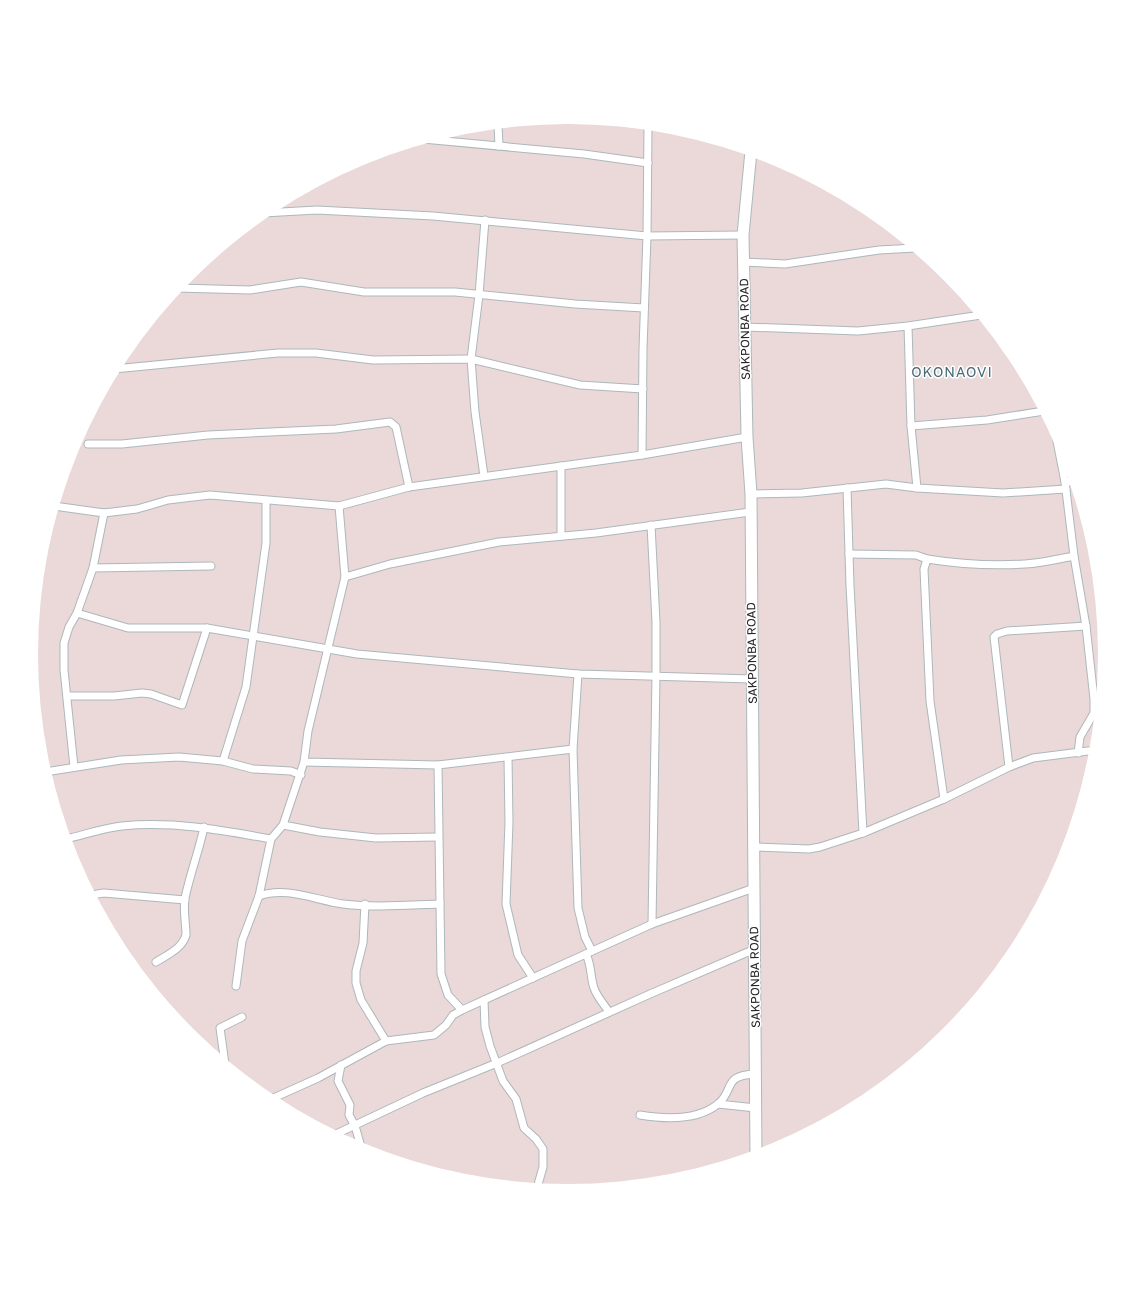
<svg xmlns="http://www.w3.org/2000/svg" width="1136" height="1308" font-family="'Golos Text',sans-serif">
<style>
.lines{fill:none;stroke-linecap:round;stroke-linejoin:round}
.minor-casing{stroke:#adb8bc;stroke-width:9}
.secondary-casing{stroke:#adb8bc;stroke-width:13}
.minor{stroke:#fff;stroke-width:7}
.secondary{stroke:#fff;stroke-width:11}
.labels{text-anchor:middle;stroke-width:3;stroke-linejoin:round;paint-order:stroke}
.street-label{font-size:12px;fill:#272727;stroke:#fff}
.quarter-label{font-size:14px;letter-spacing:1px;fill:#486c78;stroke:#fff}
</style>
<rect width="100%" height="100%" fill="#ebd8d8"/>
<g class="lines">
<!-- minor casing -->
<g class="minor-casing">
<g id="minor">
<polyline points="498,124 499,146"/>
<polyline points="423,139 584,154 648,163"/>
<polyline points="263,213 317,210 433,216 647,236 743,235"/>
<polyline points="744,262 785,264 879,250 915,248"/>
<polyline points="177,288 250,290 301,282 364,292 455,292 575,304 644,308"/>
<polyline points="908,326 911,426 987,420 1044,411"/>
<polyline points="745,327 858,331 908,326 981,315"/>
<polyline points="114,369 278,353 316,353 373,360 471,359 580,385 643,389"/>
<polyline points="911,426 917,488"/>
<polyline points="1055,431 1065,482 1074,556 1086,626 1094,699 1094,713 1080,737 1078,753"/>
<polyline points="88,444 122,444 208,435 336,429 390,422 396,427 409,487"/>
<polyline points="642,455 643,349 647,236 648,125"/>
<polyline points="561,466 561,536"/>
<polyline points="484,476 475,412 471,359 479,295 485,220"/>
<polyline points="1065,482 1074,482"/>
<polyline points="847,488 850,585 863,833"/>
<polyline points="751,494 802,493 886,484 917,488 1003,493 1066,489"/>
<polyline points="54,506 104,513 93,568 77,613 69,627 64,643 64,670 74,767"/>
<polyline points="339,506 345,577 308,731 304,762 438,765 573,749"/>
<polyline points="104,513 137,509 168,500 210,495 339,506 409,487 642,455 747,437"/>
<polyline points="651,525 656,622 656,676 652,924"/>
<polyline points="849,554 916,555 927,559"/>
<polyline points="93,568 211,566"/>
<polyline points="345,577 390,564 499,542 596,533 750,512"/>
<polyline points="77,613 128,628 207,628 357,654 578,674 752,679"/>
<polyline points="578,674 573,749 578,908 585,937 592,951"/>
<polyline points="68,696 114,696 142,693 151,694 182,705 207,628"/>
<polyline points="508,758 509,822 506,904 518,955 533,978"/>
<polyline points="223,761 246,687 266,543 266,501"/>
<polyline points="438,765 441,974 448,995 462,1010"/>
<polyline points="1009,767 994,637 997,634 1007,631 1086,626"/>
<polyline points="45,772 121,760 179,757 223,761 253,769 291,771 301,775"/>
<path d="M944 799 930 701 924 569 927 559C959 564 993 566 1025 564 1042 563 1058 559 1074 556"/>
<polyline points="283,825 320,832 376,838 438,837"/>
<path d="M66 839C84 835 103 828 122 826 173 821 221 830 271 839"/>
<polyline points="755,847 809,849 820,847 863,833 944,799 1009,767 1033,758 1096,750"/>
<polyline points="91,895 104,893 185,900"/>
<path d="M259 896C286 886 315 900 343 904 375 908 408 905 440 904"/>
<polyline points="365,904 363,943 356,971 356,983 361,1000 386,1041"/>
<path d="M586 954C592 967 590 976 594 988 597 997 604 1004 609 1012"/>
<path d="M156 962C167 955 182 949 186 935 186 924 183 910 185 898 190 874 199 851 204 827"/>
<polyline points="236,986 242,941 259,896 271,839 283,825 304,762"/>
<polyline points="484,1000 485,1027 490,1046 503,1081 516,1099 524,1128 536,1139 543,1149 543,1167 537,1188"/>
<polyline points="225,1064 220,1028 242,1017"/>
<polyline points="341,1065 338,1081 350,1105 349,1115 355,1126 362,1150"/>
<polyline points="269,1100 318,1078 386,1041 434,1035 446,1025 453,1015 462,1010 652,924 754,888"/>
<polyline points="718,1104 756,1108"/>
<path d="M640 1115C664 1119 697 1121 718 1104 735 1090 722 1075 756 1074"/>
<polyline points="334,1135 423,1093 497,1063 650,994 755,949"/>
</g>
</g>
<!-- secondary casing -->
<g class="secondary-casing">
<polyline id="secondary" points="751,151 743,235 747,437 751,494 756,1155"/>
</g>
<!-- minor -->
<use href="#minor" class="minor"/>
<!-- secondary -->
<use href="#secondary" class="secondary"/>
</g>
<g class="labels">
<!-- street labels -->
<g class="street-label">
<text transform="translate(745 329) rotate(-91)" y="4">SAKPONBA ROAD</text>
<text transform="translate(752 653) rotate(-91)" y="4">SAKPONBA ROAD</text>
<text transform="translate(755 977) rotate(-91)" y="4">SAKPONBA ROAD</text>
</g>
<!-- quarter labels -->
<g class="quarter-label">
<text x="952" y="377">OKONAOVI</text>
</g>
</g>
<!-- crop -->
<path d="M0 0H1136V1308H0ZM38 654a530 530 0 1 1 1060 0a530 530 0 1 1-1060 0Z" fill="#fff" fill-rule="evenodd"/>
</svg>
